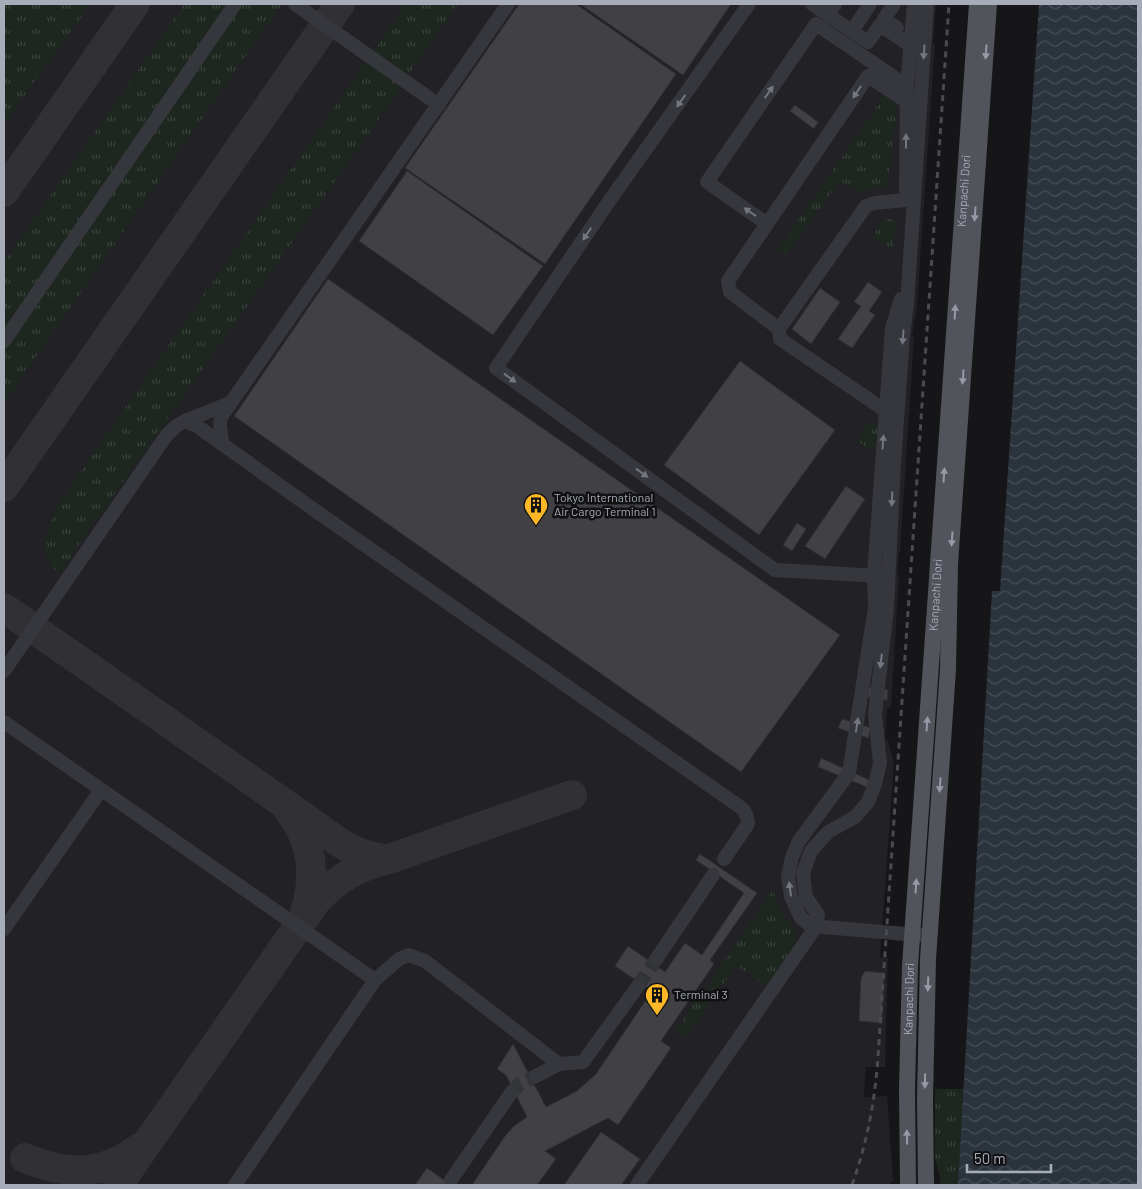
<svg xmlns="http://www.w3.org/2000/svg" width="1142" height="1189" font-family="Barlow,sans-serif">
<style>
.built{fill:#222125}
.grass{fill:url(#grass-tufts)}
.water{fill:url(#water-waves)}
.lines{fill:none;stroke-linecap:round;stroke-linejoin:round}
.taxiway{stroke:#303035;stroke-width:30}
.building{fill:#404045;stroke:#302f34}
.minor-tunnel{stroke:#333438;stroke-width:14;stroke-dasharray:14 7;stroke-linecap:butt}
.minor{stroke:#36373d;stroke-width:14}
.major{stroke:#52545c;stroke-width:16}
.rail{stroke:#494b52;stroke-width:3;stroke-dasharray:6 5;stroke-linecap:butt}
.oneway{fill:#747781}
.oneway2{fill:#969aa6}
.labels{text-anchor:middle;stroke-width:5;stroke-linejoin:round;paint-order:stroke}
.street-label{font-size:12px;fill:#a7acb9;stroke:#111113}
.poi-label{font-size:12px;fill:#a7acb9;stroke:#111113;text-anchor:start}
</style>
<defs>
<pattern id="grass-tufts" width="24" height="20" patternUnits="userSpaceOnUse" patternTransform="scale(1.25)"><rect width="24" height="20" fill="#1d261f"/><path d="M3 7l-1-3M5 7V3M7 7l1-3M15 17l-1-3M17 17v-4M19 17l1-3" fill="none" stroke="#3b433d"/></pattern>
<pattern id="water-waves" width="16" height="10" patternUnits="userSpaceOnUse" patternTransform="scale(1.25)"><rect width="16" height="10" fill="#2b343d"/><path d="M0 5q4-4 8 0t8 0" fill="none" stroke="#474f57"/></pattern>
</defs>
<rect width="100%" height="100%" fill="#161618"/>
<!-- built -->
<polygon class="built" points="4,4 936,4 933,43 935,45 916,317 915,317 912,336 914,337 900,552 899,552 897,575 899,575 891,707 887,708 885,739 888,740 894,763 880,957 888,958 885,1067 866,1067 864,1097 887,1096 893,1181 888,1185 4,1185"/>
<!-- grass -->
<g class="grass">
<polygon points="4,4 91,4 4,124"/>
<polygon points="184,4 282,4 4,403 4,262"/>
<polygon points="406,4 458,4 408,76 371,54"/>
<path d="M367 60 403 85 59 573C57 571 52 568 50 565 35 542 56 510 67 491Z"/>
<polygon points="885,95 895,103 896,112 888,184 883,189 856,191 840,181 786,255 778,249"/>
<polygon points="884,219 892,219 896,223 893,251 872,237"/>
<path d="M871 421 880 428 876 448C869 449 861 445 857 439Z"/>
<polygon points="773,890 780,909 798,935 797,943 766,985 736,966 686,1039 675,1031"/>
<polygon points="935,1089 964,1089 958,1185 940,1185 940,1178 935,1158"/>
</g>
<!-- water -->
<polygon class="water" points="1039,4 1138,4 1138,1185 958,1185 992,591 1000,591"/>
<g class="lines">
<!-- taxiway -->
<g class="taxiway">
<polyline points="4,192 135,4"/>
<polyline points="4,487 340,4"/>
<path d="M4 608 308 820C334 839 356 858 389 859"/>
<path d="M289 811C313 841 316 877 305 913"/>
<path d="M25 1158C68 1176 103 1176 141 1147"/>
<path d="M118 1185 316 901C337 878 360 865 389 859L572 795"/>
</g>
</g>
<!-- building -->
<g class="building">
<polygon points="519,4 576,4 676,74 545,264 405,168"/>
<polygon points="580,4 731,4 683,75"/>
<polygon points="795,105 818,122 814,129 790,111"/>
<polygon points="407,171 543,266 493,335 359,241"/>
<polygon points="328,279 840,635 741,772 234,416"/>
<polygon points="868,282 882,292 869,311 875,315 852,348 838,339 861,306 854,302"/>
<polygon points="820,288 840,302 811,344 792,329"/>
<polygon points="740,361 835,430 759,535 664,465"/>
<polygon points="846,486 865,499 825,559 805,546"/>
<polygon points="797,523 806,529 792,551 783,545"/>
<polygon points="869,687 888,690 887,700 868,697"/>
<polygon points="842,719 871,728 868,738 838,728"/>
<polygon points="821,758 869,780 867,787 818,767"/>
<polygon points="700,854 757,893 710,960 714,964 661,1041 671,1048 618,1125 608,1118 545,1151 556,1159 537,1185 472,1185 505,1136 514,1126 527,1117 506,1075 497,1069 513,1044 546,1107 577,1091 596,1074 652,991 615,966 628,946 665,972 685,943 702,955 744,893 696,860"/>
<polygon points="865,971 884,973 882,1023 859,1021 861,978"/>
<polygon points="601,1132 640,1159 621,1185 564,1185"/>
<polygon points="427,1168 451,1185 415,1185"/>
</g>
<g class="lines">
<!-- minor-tunnel -->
<g class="minor-tunnel">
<polyline points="638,986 657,958"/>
<polyline points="511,1093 519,1084 536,1076"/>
</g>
<!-- minor -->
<g class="minor">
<polyline points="295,4 439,105"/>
<polyline points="749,4 612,197 496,368 775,570 881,576"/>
<polyline points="812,4 868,42 880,25 911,46"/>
<polyline points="894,4 884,19 897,28"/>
<polyline points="828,15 835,4"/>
<polyline points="852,31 870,4"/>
<polyline points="907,102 868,76 767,224 707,182 816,24 907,86"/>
<polyline points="906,190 907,86 914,4"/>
<polyline points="767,224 728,281 730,292 779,329"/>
<polyline points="901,299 892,328 874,575 875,607 849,773 799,841 792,857 788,876 791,897 801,918 811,926 930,936"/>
<polyline points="4,341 235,4"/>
<polyline points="886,411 780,339 779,329 866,206 874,203 906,200"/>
<polyline points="185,421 197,426 313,509 743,809 747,817 748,824 724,859"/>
<polyline points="222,444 220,424 221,417 508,4"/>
<polyline points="4,671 166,436 176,426 185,421 230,403"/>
<polyline points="4,722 375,980"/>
<polyline points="4,929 101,790"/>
<polyline points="657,958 713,875"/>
<polyline points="536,1076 559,1064 583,1062 638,986"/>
<polyline points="451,1180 511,1093"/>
<polyline points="235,1185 375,980 399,959 409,955 425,961 559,1064"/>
<polyline points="637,1185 815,928 818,915 806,897 803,873 811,851 828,832 855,817 868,802 875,784 880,763 875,714 887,608 894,464 903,336 907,304 927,4"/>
</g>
<!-- major -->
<g class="major">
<path id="s1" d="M908 1185 907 1089 910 966 977 4"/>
<polyline points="926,1185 925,1099 928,959 948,669 950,564 989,4"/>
</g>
<!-- rail -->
<path class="rail" d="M852 1185C867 1143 875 1101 878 1057L949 4"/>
</g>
<!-- one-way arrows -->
<defs><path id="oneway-solid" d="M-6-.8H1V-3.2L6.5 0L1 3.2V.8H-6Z" transform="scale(1.25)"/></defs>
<g class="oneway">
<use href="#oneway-solid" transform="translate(924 52) rotate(94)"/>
<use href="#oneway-solid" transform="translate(769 92) rotate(-55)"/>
<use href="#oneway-solid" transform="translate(857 92) rotate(124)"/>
<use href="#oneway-solid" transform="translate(681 101) rotate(125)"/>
<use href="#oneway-solid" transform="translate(906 141) rotate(-90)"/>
<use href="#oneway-solid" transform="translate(750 212) rotate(-145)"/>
<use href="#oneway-solid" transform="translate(587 234) rotate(124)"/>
<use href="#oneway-solid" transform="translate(903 337) rotate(94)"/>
<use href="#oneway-solid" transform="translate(510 378) rotate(36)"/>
<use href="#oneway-solid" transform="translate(883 442) rotate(-86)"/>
<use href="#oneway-solid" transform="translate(642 473) rotate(36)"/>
<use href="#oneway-solid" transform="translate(892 499) rotate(93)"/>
<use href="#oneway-solid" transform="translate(881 661) rotate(97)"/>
<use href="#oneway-solid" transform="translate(857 725) rotate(-81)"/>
<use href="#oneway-solid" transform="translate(790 889) rotate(-98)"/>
</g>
<g class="oneway2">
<use href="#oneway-solid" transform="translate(986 52) rotate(94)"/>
<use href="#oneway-solid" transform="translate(975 214) rotate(94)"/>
<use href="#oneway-solid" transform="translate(955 312) rotate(-87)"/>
<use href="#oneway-solid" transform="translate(963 377) rotate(94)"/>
<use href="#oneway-solid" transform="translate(944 475) rotate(-86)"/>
<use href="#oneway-solid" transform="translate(952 539) rotate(94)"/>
<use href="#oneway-solid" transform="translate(927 724) rotate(-86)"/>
<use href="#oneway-solid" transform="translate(940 785) rotate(94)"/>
<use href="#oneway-solid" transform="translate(916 886) rotate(-86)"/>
<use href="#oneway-solid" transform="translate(928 984) rotate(92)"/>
<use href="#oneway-solid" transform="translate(925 1081) rotate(91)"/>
<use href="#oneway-solid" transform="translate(907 1137) rotate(-91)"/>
</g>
<!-- icons -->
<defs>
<g id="building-pin" transform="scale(1.25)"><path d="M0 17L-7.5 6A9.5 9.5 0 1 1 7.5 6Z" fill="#fdb828" stroke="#111113"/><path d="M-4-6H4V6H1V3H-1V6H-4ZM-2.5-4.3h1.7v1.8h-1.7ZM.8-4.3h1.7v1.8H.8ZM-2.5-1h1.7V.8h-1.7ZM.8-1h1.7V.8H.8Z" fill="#111"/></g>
</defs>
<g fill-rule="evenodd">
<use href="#building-pin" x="536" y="505"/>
<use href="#building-pin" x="657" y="995"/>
</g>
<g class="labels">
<!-- street labels -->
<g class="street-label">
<text dy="4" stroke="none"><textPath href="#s1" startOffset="996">Kanpachi Dori</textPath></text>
<text dy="4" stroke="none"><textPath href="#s1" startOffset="591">Kanpachi Dori</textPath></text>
<text dy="4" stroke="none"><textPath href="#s1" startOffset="186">Kanpachi Dori</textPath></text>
</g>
<!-- poi labels -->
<g class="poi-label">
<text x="554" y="502">Tokyo International<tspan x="554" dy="14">Air Cargo Terminal 1</tspan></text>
<text x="674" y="999">Terminal 3</text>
</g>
</g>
<!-- border -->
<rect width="1142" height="1189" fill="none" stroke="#a7acb9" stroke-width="10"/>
<!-- scale -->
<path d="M967 1164v8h84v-8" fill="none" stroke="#a7acb9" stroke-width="2.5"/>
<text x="974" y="1164" font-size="15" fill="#a7acb9" stroke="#111113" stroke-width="4" paint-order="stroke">50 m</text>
</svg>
